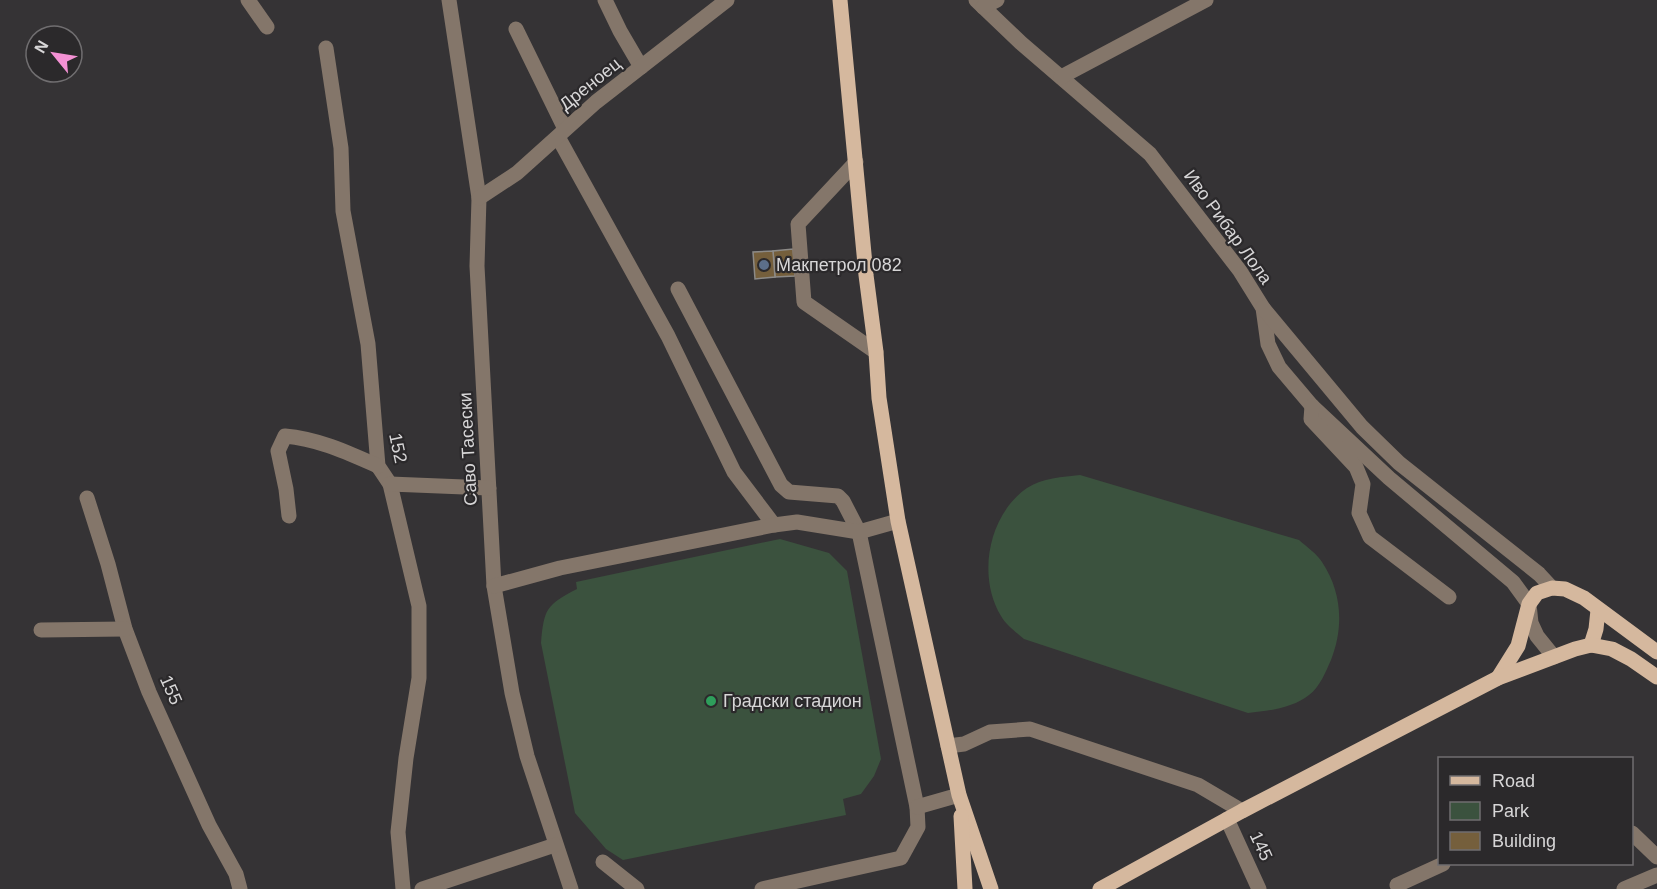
<svg xmlns="http://www.w3.org/2000/svg" width="1657" height="889" font-family="Arial,sans-serif">
<style>
.green{fill:#3b523e}
.building{fill:#755f3c;stroke:#8c8a87;stroke-width:1.5}
.lines{fill:none;stroke-linecap:round;stroke-linejoin:round}
.minor{stroke:#84766a;stroke-width:15}
.major{stroke:#d5b89e;stroke-width:15}
.service-dot{fill:#5c6f8a;stroke:#2b292b;stroke-width:2}
.leisure-dot{fill:#2e9e5b;stroke:#2b292b;stroke-width:2}
.labels{text-anchor:middle;stroke-width:4.5;stroke-linejoin:round;paint-order:stroke}
.street-label{font-size:18px;fill:#d7d6d7;stroke:#2b292b}
.poi-label{font-size:18px;fill:#d7d6d7;stroke:#2b292b;text-anchor:start}
</style>
<rect width="100%" height="100%" fill="#353335"/>
<!-- green -->
<g class="green">
<path d="M1080 475 1299 540C1307 547 1317 554 1322 562 1342 592 1344 627 1331 660 1326 671 1320 687 1309 695 1293 708 1268 711 1248 713L1024 639C1016 632 1006 625 1001 616 977 577 988 515 1027 488 1042 478 1063 477 1080 475Z"/>
<path d="M780 539 829 553 847 571 881 759 874 776 861 794 843 799 846 815 623 860 606 849 575 813 541 643C544 609 546 605 577 589L576 582Z"/>
</g>
<!-- building -->
<g class="building">
<polygon points="793,249 795,276 775,277 773,251"/>
<polygon points="773,251 775,277 755,279 753,252"/>
</g>
<g class="lines">
<!-- minor -->
<g class="minor">
<polyline points="248,0 267,27"/>
<polyline points="449,0 479,198 477,266 494,586 512,693 527,756 571,889"/>
<polyline points="605,0 620,31 641,67"/>
<polyline points="976,0 1021,43 1150,154 1240,271 1263,308 1268,344 1279,367 1312,406 1389,478 1513,582 1529,604 1531,623 1537,636 1554,657"/>
<polyline points="983,7 997,0"/>
<polyline points="516,29 565,129"/>
<polyline points="326,48 341,148 343,211 368,344 378,466 390,484 419,606 419,678 406,758 398,832 403,889"/>
<polyline points="1061,77 1206,0"/>
<polyline points="558,137 668,336 734,472 774,525"/>
<polyline points="856,162 798,224 804,302 876,352"/>
<polyline points="479,198 517,173 596,102 727,0"/>
<polyline points="678,289 781,485 789,492 838,496 843,501 859,532 917,807 918,827 901,858 762,889"/>
<polyline points="1263,308 1362,427 1399,463 1539,574 1552,588"/>
<polyline points="1312,406 1311,419 1356,467 1363,484 1359,513 1370,537 1449,597"/>
<polyline points="390,484 489,488"/>
<polyline points="87,498 108,564 125,629 149,692 209,825 236,874 240,889"/>
<path d="M289 516 286 489 278 451 285 436C319 439 348 453 378 466"/>
<polyline points="494,586 560,568 774,525 797,522 859,532 898,521"/>
<polyline points="41,630 125,629"/>
<polyline points="948,746 964,744 990,732 1030,729 1198,785 1242,811"/>
<polyline points="917,807 959,795"/>
<polyline points="1227,819 1259,889"/>
<polyline points="1632,833 1657,857"/>
<polyline points="603,862 637,889"/>
<polyline points="422,889 555,845"/>
<polyline points="1399,889 1397,885 1443,864"/>
<polyline points="1624,889 1657,875"/>
</g>
<!-- major -->
<g class="major">
<polyline points="840,0 866,275 876,352 879,398 898,521 959,795 991,889"/>
<polyline points="1591,645 1596,629 1598,610"/>
<polyline points="1498,678 1518,646 1529,604 1537,593 1552,588 1565,589 1584,598 1657,652"/>
<polyline points="961,816 965,889"/>
<polyline points="1100,889 1242,811 1498,678 1575,649 1591,645 1612,649 1631,659 1657,677"/>
</g>
</g>
<!-- markers -->
<circle class="service-dot" cx="764" cy="265" r="6"/>
<circle class="leisure-dot" cx="711" cy="701" r="6"/>
<g class="labels">
<!-- street labels -->
<g class="street-label">
<text transform="translate(590 84) rotate(-39)" y="6">Дреноец</text>
<text transform="translate(1228 227) rotate(54)" y="6">Иво Рибар Лола</text>
<text transform="translate(398 448) rotate(78)" y="6">152</text>
<text transform="translate(468 449) rotate(-93)" y="6">Саво Тасески</text>
<text transform="translate(171 690) rotate(66)" y="6">155</text>
<text transform="translate(1261 846) rotate(65)" y="6">145</text>
</g>
<!-- poi labels -->
<g class="poi-label">
<text x="776" y="271">Макпетрол 082</text>
<text x="723" y="707">Градски стадион</text>
</g>
</g>
<!-- legend -->
<rect x="1438" y="757" width="195" height="108" fill="#2b292b" stroke="#706e70" stroke-width="1.5"/>
<rect x="1450" y="776" width="30" height="9" fill="#d5b89e" stroke="#706e70" stroke-width="1.5"/>
<text x="1492" y="787" font-size="18" fill="#d7d6d7">Road</text>
<rect x="1450" y="802" width="30" height="18" fill="#3b523e" stroke="#706e70" stroke-width="1.5"/>
<text x="1492" y="817" font-size="18" fill="#d7d6d7">Park</text>
<rect x="1450" y="832" width="30" height="18" fill="#755f3c" stroke="#706e70" stroke-width="1.5"/>
<text x="1492" y="847" font-size="18" fill="#d7d6d7">Building</text>
<!-- north arrow -->
<g transform="translate(54 54) rotate(300)"><circle r="28" fill="#2b292b" stroke="#706e70" stroke-width="1.5"/>
<path d="M0-4.5L10 22L0 15L-10 22Z" fill="#f491d4"/>
<text y="-9" font-size="16" font-weight="bold" text-anchor="middle" fill="#d7d6d7">N</text>
</g>
</svg>
